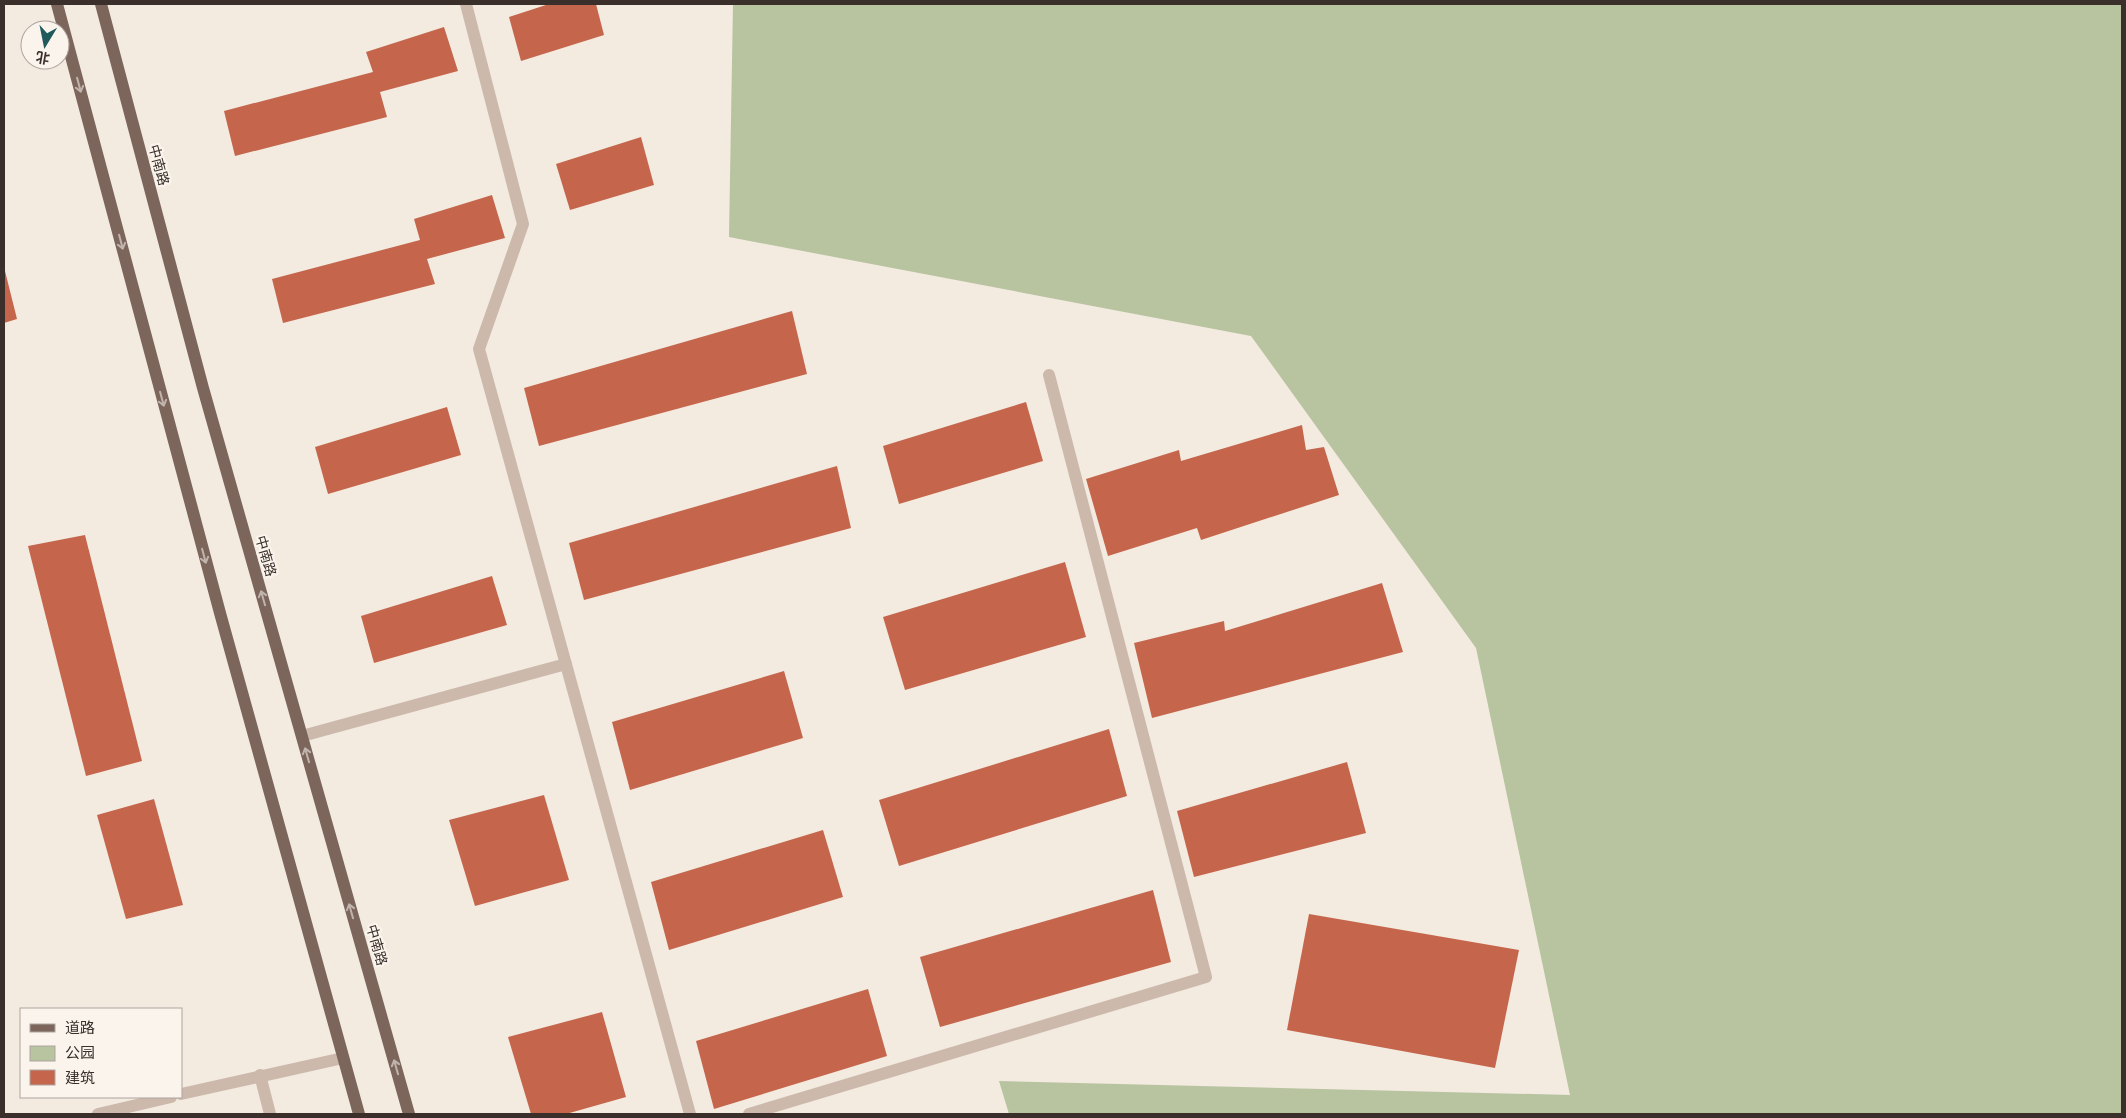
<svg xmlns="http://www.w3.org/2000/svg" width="2126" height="1118" font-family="Lato,'Noto Sans SC',sans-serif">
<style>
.green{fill:#b8c3a0}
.building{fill:#c5664c}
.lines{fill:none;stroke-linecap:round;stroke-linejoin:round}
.minor{stroke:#ccb9ac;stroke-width:12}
.major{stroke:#7c665c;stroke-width:12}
.oneway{stroke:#c1b4ac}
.labels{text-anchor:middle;stroke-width:4.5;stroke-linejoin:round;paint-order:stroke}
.street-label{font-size:14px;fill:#3a2f2b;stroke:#faf4ed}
</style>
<rect width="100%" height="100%" fill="#f3eae0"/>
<!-- green -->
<polygon class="green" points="733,4 2122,4 2122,1114 1009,1114 999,1081 1570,1095 1476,648 1251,336 729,237"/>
<!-- building -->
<g class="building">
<polygon points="549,4 596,4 604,35 521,61 509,17"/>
<polygon points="444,27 458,71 380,92 387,117 235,156 224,111 373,72 366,52"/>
<polygon points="641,137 654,185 570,210 556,164"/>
<polygon points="492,195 505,238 427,259 435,284 283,323 272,279 420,240 414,219"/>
<polygon points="4,267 17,319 4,323"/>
<polygon points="792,311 807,374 539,446 524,388"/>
<polygon points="1026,402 1043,461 899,504 883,446"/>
<polygon points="447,407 461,455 328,494 315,447"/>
<polygon points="1302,425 1306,450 1324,447 1339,495 1201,540 1197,528 1108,556 1086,479 1179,450 1181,461"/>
<polygon points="837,466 851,528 584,600 569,543"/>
<polygon points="85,535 142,761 86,776 28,546"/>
<polygon points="1065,562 1086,637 905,690 883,617"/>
<polygon points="492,576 507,625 374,663 361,616"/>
<polygon points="1382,583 1403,652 1152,718 1134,643 1224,621 1225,631"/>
<polygon points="784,671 803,738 630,790 612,722"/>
<polygon points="1109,729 1127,796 899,866 879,800"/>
<polygon points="1347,762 1366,833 1194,877 1177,811"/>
<polygon points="544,795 569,880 475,906 449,820"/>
<polygon points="154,799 183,905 126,919 97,815"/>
<polygon points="823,830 843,897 669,950 651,882"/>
<polygon points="1153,890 1171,962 940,1027 920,957"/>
<polygon points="1309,914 1519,950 1495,1068 1287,1030"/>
<polygon points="868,989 887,1056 714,1109 696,1041"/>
<polygon points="602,1012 626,1097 566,1114 531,1114 508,1037"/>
</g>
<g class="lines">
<!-- minor -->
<g class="minor">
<polyline points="466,4 523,224 479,349 690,1114"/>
<polyline points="302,736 566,664"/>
<polyline points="260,1075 270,1114"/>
<polyline points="181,1094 343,1058"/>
<polyline points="98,1114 171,1097"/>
<polyline points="749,1114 1206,977 1049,375"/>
</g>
<!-- major -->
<g class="major">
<polyline points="57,4 220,613 359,1114"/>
<polyline points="101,4 203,388 409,1114"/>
</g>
</g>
<!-- one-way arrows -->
<defs><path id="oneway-shaft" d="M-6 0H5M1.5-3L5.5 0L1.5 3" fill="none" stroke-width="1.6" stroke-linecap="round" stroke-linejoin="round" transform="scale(1.25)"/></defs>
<g class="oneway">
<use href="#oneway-shaft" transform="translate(79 85) rotate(75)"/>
<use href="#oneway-shaft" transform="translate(121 242) rotate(75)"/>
<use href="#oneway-shaft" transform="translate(162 399) rotate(75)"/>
<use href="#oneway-shaft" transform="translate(204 556) rotate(75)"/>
<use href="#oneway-shaft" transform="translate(263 598) rotate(-106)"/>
<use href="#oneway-shaft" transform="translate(307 755) rotate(-106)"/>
<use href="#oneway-shaft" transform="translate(351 911) rotate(-106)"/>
<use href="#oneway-shaft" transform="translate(396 1067) rotate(-106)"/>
</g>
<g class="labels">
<!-- street labels -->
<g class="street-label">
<text transform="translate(159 165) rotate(75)" y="5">中南路</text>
<text transform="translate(266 556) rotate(74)" y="5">中南路</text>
<text transform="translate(377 945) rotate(74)" y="5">中南路</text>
</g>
</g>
<!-- border -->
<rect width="2126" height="1118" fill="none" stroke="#3a2f2b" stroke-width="10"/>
<!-- legend -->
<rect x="20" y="1008" width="162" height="90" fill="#faf4ed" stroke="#ada59f"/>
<rect x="30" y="1024" width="25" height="8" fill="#7c665c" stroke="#ada59f"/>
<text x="65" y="1033" font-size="15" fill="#3a2f2b">道路</text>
<rect x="30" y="1046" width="25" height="15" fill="#b8c3a0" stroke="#ada59f"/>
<text x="65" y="1058" font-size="15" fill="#3a2f2b">公园</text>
<rect x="30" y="1070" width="25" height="15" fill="#c5664c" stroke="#ada59f"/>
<text x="65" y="1083" font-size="15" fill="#3a2f2b">建筑</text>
<!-- north arrow -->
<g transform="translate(45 45) rotate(190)"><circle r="24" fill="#faf4ed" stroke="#ada59f"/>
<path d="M0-4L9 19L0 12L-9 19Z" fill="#205a5c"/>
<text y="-8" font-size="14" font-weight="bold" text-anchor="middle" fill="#3a2f2b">北</text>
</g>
</svg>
